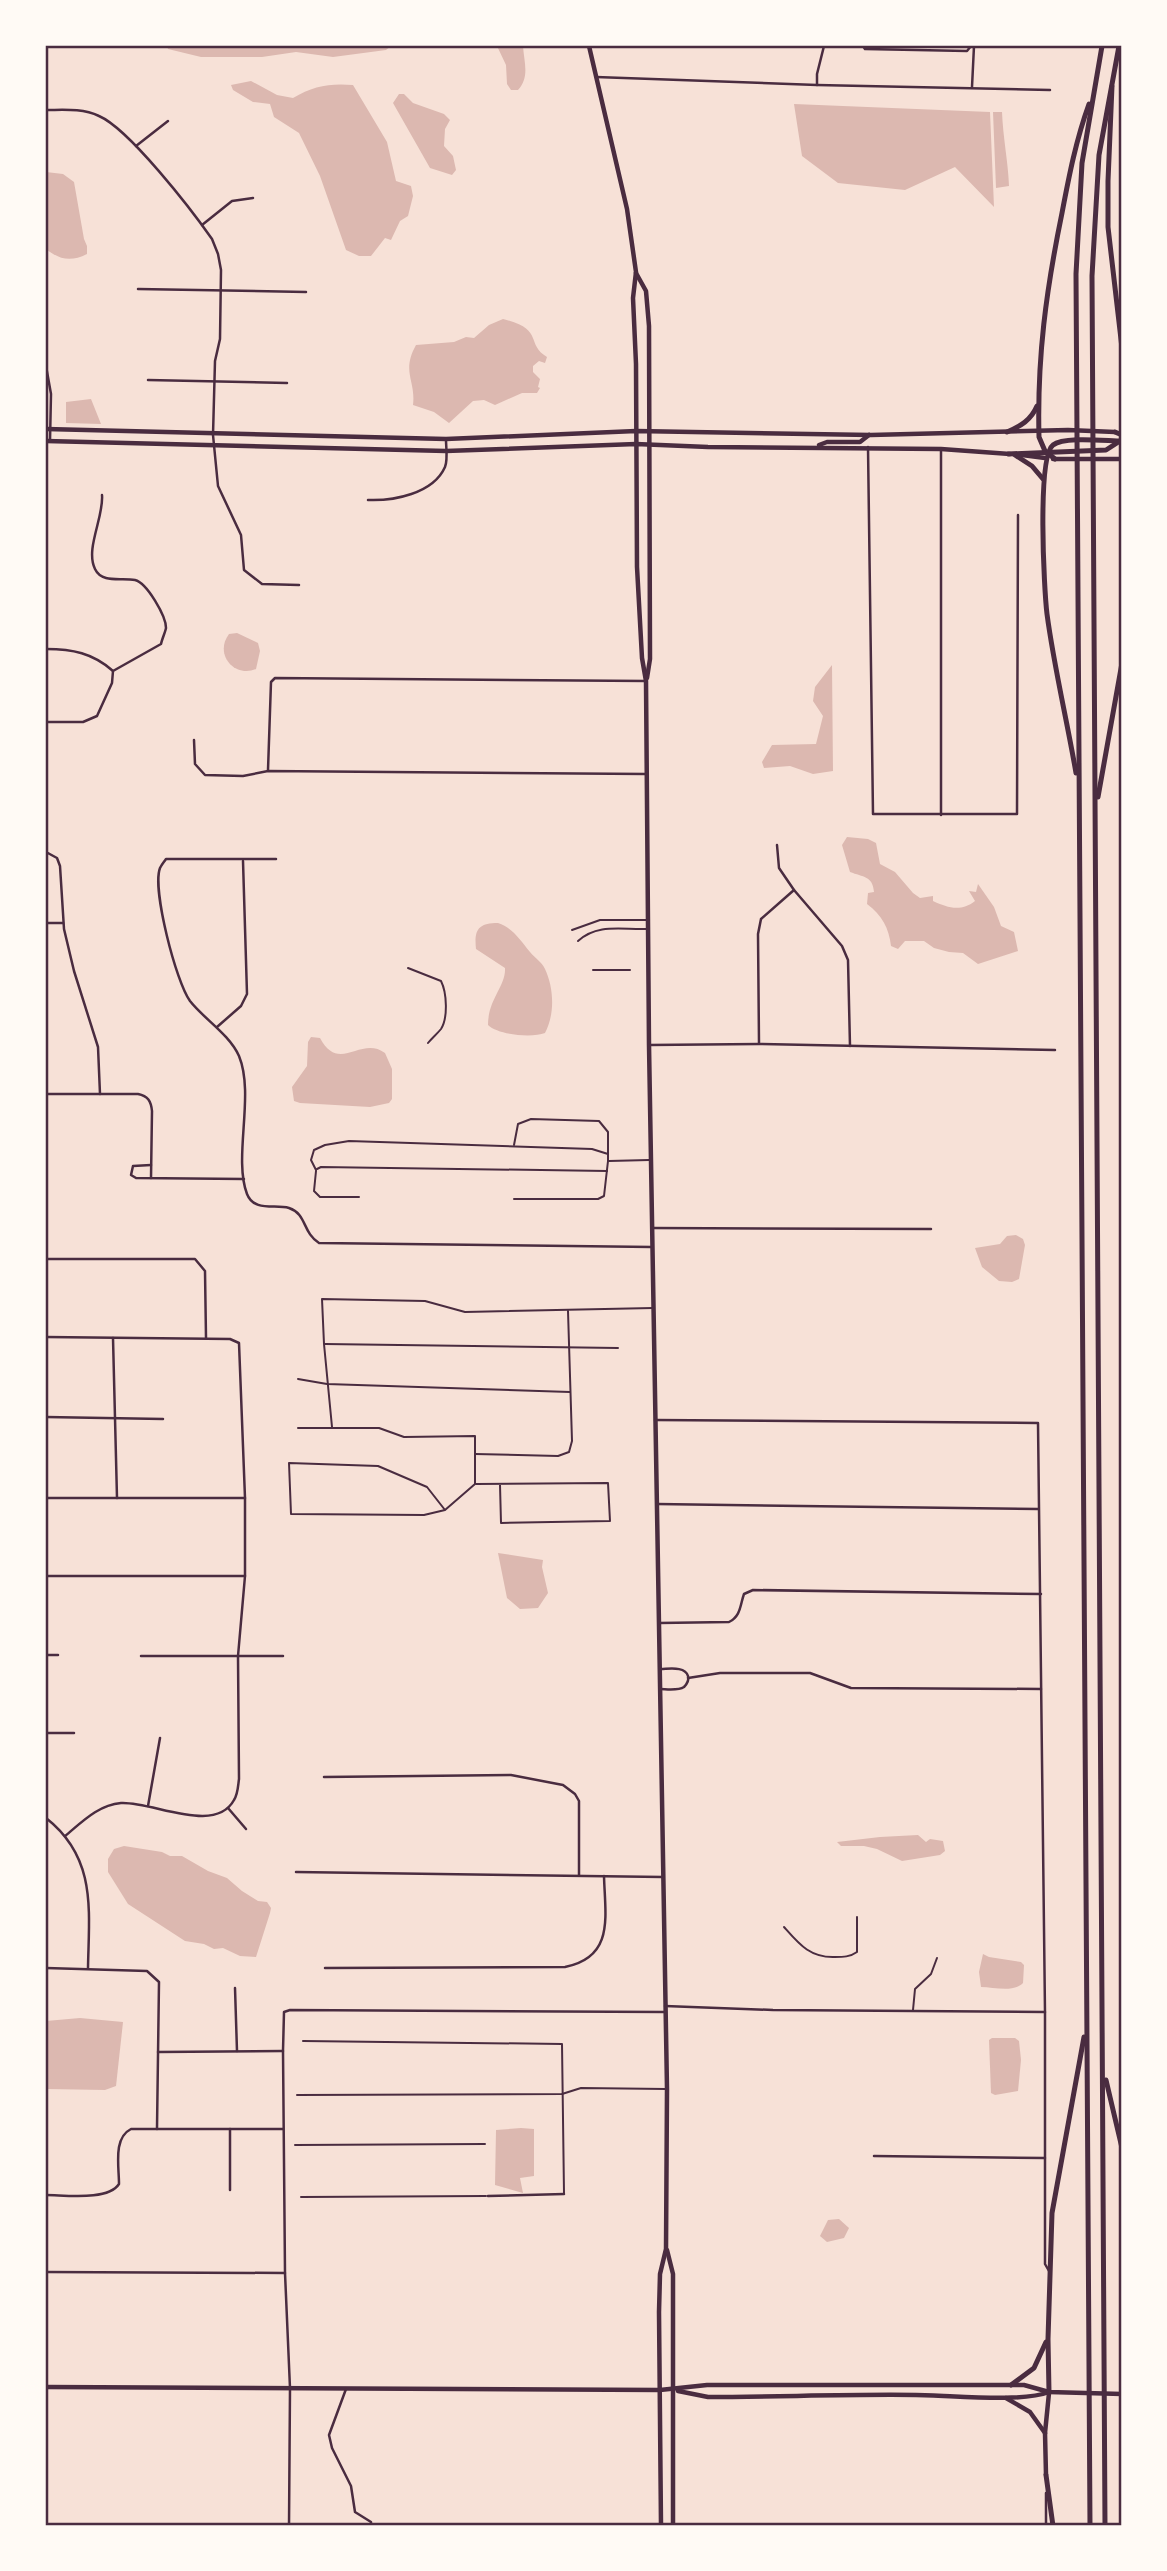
<svg xmlns="http://www.w3.org/2000/svg" width="1167" height="2571" font-family="'Libre Baskerville',serif">
<style>
.water{fill:#dcb8b0}
.lines{fill:none;stroke-linecap:round;stroke-linejoin:round}
.service{stroke:#4a2c40;stroke-width:2}
.minor{stroke:#4a2c40;stroke-width:2.5}
.secondary{stroke:#4a2c40;stroke-width:4.5}
.primary{stroke:#4a2c40;stroke-width:4.5}
.motorway{stroke:#4a2c40;stroke-width:5}
.neatline{fill:none;stroke:#4a2c40;stroke-width:2.5}
</style>
<rect width="100%" height="100%" fill="#f7e1d7"/>
<!-- water -->
<g class="water">
<polygon points="167,46 391,46 386,50 333,57 296,52 262,57 201,57 168,49"/>
<path d="M497 46H523C524 62 530 77 518 90H511L507 84 506 65Z"/>
<path d="M251 81 277 95 293 98C313 86 330 83 353 85L387 142 396 181 411 186 413 196 408 216 400 221 391 240 385 238 371 256H359L346 250 320 176 299 133 274 117 270 104 253 102 233 90 231 85Z"/>
<polygon points="399,94 404,94 413,103 444,114 450,120 445,129 444,146 453,156 456,170 452,175 430,168 393,103"/>
<polygon points="794,104 990,112 994,207 955,167 905,190 838,183 802,156"/>
<path d="M993 112H1002C1003 138 1008 161 1009 186L996 188Z"/>
<path d="M46 172 63 174 74 182 84 239 87 246V254C71 262 60 260 46 249Z"/>
<path d="M503 319C545 329 525 344 547 357L545 363 539 361 533 366V372L540 379 538 387 540 388 537 393H522L495 405 484 400 473 401 449 423 434 412 413 405C416 380 401 372 416 345L454 342 466 337 474 338 489 325Z"/>
<polygon points="91,399 101,424 66,423 66,402"/>
<path d="M237 633 258 643 260 651 256 669C234 678 214 654 229 634Z"/>
<polygon points="832,665 833,771 813,774 790,766 764,768 762,762 772,745 816,744 823,716 813,701 815,687"/>
<path d="M847 837 868 839 876 843 880 864 895 872 913 893 920 898 933 896V901C948 908 961 912 975 901L969 891 976 892 978 884 994 907 1001 926 1014 932 1018 951 978 964 963 953 949 952 934 948 924 941H905L898 949 891 946C889 928 882 915 867 904L868 893 874 892C873 876 863 877 850 872L842 845Z"/>
<path d="M498 923C513 928 520 940 530 952 535 958 542 962 545 969 554 988 555 1014 545 1033 532 1038 498 1035 488 1025 488 999 506 986 505 968L476 949C474 930 478 923 498 923Z"/>
<path d="M311 1037 320 1038C339 1074 361 1035 385 1053L392 1069V1099L389 1103 370 1107 300 1103 294 1101 292 1087 307 1066 308 1042Z"/>
<polygon points="1016,1235 1023,1239 1025,1245 1019,1279 1012,1282 999,1281 982,1267 975,1248 1000,1244 1007,1236"/>
<polygon points="498,1553 543,1560 542,1567 548,1593 538,1608 520,1609 507,1598"/>
<polygon points="918,1835 926,1842 930,1839 943,1841 945,1851 940,1855 902,1861 877,1849 864,1846 841,1846 837,1842 880,1837"/>
<polygon points="124,1846 162,1852 170,1856 182,1856 208,1871 227,1878 242,1891 258,1901 267,1902 271,1908 270,1913 256,1957 240,1956 223,1948 214,1949 204,1944 185,1941 128,1904 108,1872 108,1859 114,1849"/>
<path d="M983 1954 989 1957 1021 1962 1024 1965 1023 1983C1013 1993 994 1987 981 1987L979 1972Z"/>
<polygon points="80,2018 123,2022 116,2086 105,2090 46,2089 46,2021"/>
<polygon points="992,2038 1015,2038 1019,2041 1021,2060 1018,2091 995,2095 991,2093 989,2040"/>
<polygon points="521,2128 534,2129 534,2176 520,2178 523,2193 495,2185 496,2130"/>
<polygon points="839,2219 849,2228 844,2238 827,2242 820,2236 828,2220"/>
</g>
<g class="lines">
<!-- service -->
<g class="service">
<polyline points="572,930 600,920 647,920"/>
<path d="M578 941C598 923 622 930 647 929"/>
<path d="M408 968 441 981C447 993 448 1018 441 1029 437 1034 432 1038 428 1043"/>
<polyline points="593,970 630,970"/>
<polyline points="514,1145 518,1124 531,1119 599,1121 608,1132 608,1161 604,1196 598,1199 514,1199"/>
<polyline points="609,1161 649,1160"/>
<polyline points="317,1169 321,1167 607,1171"/>
<polyline points="316,1170 311,1160 314,1150 325,1145 349,1141 592,1149 608,1154"/>
<polyline points="316,1171 314,1191 320,1197 359,1197"/>
<polyline points="325,1344 618,1348"/>
<polyline points="298,1379 327,1384 570,1392"/>
<polyline points="332,1427 324,1344 322,1299 425,1301 465,1312 653,1308"/>
<polyline points="298,1428 379,1428 404,1437 475,1436 475,1484 445,1510 424,1515 291,1514 289,1463 378,1466 427,1487 445,1510"/>
<polyline points="475,1454 558,1456 569,1452 572,1441 568,1311"/>
<polyline points="476,1484 608,1483 610,1521 501,1523 500,1485"/>
<path d="M784 1927C799 1944 810 1958 835 1957 843 1957 850 1957 857 1952V1917"/>
<polyline points="913,2010 915,1989 931,1974 937,1958"/>
<polyline points="303,2041 562,2044 564,2193"/>
<polyline points="297,2095 562,2094 581,2088 666,2089"/>
<polyline points="295,2145 485,2144"/>
<polyline points="301,2197 486,2196"/>
</g>
<!-- minor -->
<g class="minor">
<polyline points="863,46 865,49 967,51 971,46"/>
<polyline points="596,77 817,85 1050,90"/>
<polyline points="817,85 817,74 824,46"/>
<polyline points="972,87 974,46"/>
<path d="M46 110C63 110 82 108 99 116 129 129 191 209 212 239L218 254 221 270 220 339 215 361 213 435 218 486 241 535 244 570 262 584 299 585"/>
<polyline points="136,146 168,121"/>
<polyline points="202,225 232,201 253,198"/>
<polyline points="138,289 306,292"/>
<polyline points="46,366 51,394 50,441"/>
<polyline points="148,380 287,383"/>
<polyline points="868,447 873,814 1017,814 1018,515"/>
<path d="M368 500C393 501 433 494 445 467 448 460 446 447 446 440"/>
<path d="M46 649C72 649 93 653 113 671"/>
<path d="M46 722H83L97 716 112 683 113 671 161 644C162 639 165 633 166 628 166 616 147 583 135 580 122 577 102 584 95 569 85 549 104 517 102 495"/>
<polyline points="194,740 195,764 205,775 243,776 268,771 646,774"/>
<polyline points="268,770 271,682 275,678 646,681"/>
<polyline points="941,815 941,449"/>
<polyline points="777,845 779,868 794,890 842,946 848,960 850,1046"/>
<polyline points="46,852 57,858 60,866 64,929 74,971 98,1047 100,1094"/>
<path d="M276 859H166C164 862 162 864 160 868 152 889 176 982 190 1001 204 1019 229 1034 239 1056 255 1095 233 1157 247 1194 254 1212 275 1204 289 1208 307 1214 302 1232 319 1243L652 1247"/>
<polyline points="46,923 63,923"/>
<polyline points="217,1027 241,1006 247,994 243,861"/>
<polyline points="759,1043 758,934 761,919 794,890"/>
<polyline points="649,1045 759,1044 1055,1050"/>
<path d="M46 1094H138C148 1096 151 1101 152 1111L151 1178"/>
<polyline points="151,1165 133,1166 131,1175 136,1178 244,1179"/>
<polyline points="652,1228 931,1229"/>
<polyline points="46,1259 195,1259 205,1271 206,1338"/>
<path d="M46 1337 230 1339 239 1343 245 1498V1576L238 1656 239 1779C238 1786 238 1794 234 1800 215 1835 152 1801 121 1803 98 1805 82 1822 65 1836"/>
<polyline points="113,1338 117,1498"/>
<polyline points="46,1417 163,1419"/>
<polyline points="655,1420 1038,1423 1045,2012 1045,2264 1049,2271"/>
<polyline points="46,1498 245,1498"/>
<polyline points="657,1504 1038,1509"/>
<polyline points="46,1576 245,1576"/>
<path d="M659 1623 729 1622C741 1616 740 1605 744 1594L753 1590 1041 1594"/>
<polyline points="46,1655 58,1655"/>
<polyline points="141,1656 283,1656"/>
<polyline points="688,1678 720,1673 810,1673 851,1688 1041,1689"/>
<path d="M660 1689C666 1689 678 1691 684 1687 687 1684 689 1680 688 1676 685 1666 669 1669 661 1669"/>
<polyline points="46,1733 74,1733"/>
<polyline points="324,1777 511,1775 563,1785 575,1794 579,1801 579,1875"/>
<polyline points="148,1806 160,1738"/>
<polyline points="228,1808 246,1829"/>
<path d="M46 1818C97 1858 89 1910 88 1968"/>
<polyline points="296,1872 663,1877"/>
<polyline points="46,1968 147,1971 159,1982 157,2129"/>
<path d="M325 1968 565 1967C615 1957 605 1916 604 1876"/>
<polyline points="235,1988 237,2051"/>
<polyline points="665,2006 773,2010 1045,2012"/>
<polyline points="158,2052 283,2051"/>
<polyline points="230,2129 230,2190"/>
<polyline points="874,2156 1045,2158"/>
<path d="M46 2195C65 2195 108 2201 119 2184 119 2166 113 2138 131 2129H283"/>
<polyline points="488,2196 564,2194"/>
<polyline points="46,2272 285,2273"/>
<polyline points="346,2389 329,2435 332,2448 351,2486 355,2512 371,2522 371,2526"/>
<polyline points="289,2526 290,2388 285,2273 283,2051 284,2012 290,2010 665,2012"/>
<polyline points="1046,2526 1046,2493"/>
</g>
<!-- secondary -->
<g class="secondary">
<polyline points="46,429 446,439 636,431 871,435 1068,430 1115,432"/>
<polyline points="46,441 446,451 636,444 708,447 941,449 1010,454"/>
<polyline points="819,445 827,442 860,442 869,435"/>
<polyline points="1022,455 1045,458"/>
<polyline points="46,2387 660,2390 707,2385 1024,2385 1049,2392 1122,2394"/>
<path d="M678 2391 708 2397C777 2397 847 2394 916 2395 950 2395 1021 2403 1049 2392"/>
<polyline points="1006,2398 1030,2412 1045,2433"/>
<polyline points="1046,2475 1045,2433 1049,2393"/>
</g>
<!-- primary -->
<g class="primary">
<polyline points="589,46 627,209 636,272 633,298 636,364 637,567 642,658 646,681 649,1045 667,2089 666,2249 660,2274 659,2312 661,2526"/>
<polyline points="636,273 646,291 649,326 650,659 647,678"/>
<polyline points="1053,459 1122,459"/>
<polyline points="667,2250 673,2274 673,2526"/>
</g>
<!-- motorway -->
<g class="motorway">
<polyline points="1112,86 1108,181 1108,227 1122,348"/>
<path d="M1007 432C1021 426 1031 420 1037 406"/>
<polyline points="1115,432 1122,435"/>
<polyline points="1008,454 1106,450 1120,441"/>
<polyline points="1015,455 1032,466 1043,479"/>
<path d="M1055 459 1045 451 1039 437C1037 358 1046 291 1062 213 1069 176 1076 140 1089 104"/>
<path d="M1076 773C1067 720 1054 667 1047 614 1044 590 1037 457 1053 445 1064 436 1107 441 1122 441"/>
<polyline points="1098,797 1122,663"/>
<polyline points="1106,2080 1122,2148"/>
<polyline points="1011,2385 1034,2368 1046,2342"/>
<polyline points="1049,2392 1048,2339 1052,2213 1084,2037"/>
<polyline points="1046,2475 1053,2526"/>
<polyline points="1090,2526 1076,274 1082,163 1102,46"/>
<polyline points="1105,2526 1092,276 1099,155 1119,46"/>
</g>
</g>
<!-- border -->
<rect width="1167" height="2571" fill="none" stroke="#fffaf5" stroke-width="94"/>
<rect x="47" y="47" width="1073" height="2477" class="neatline"/>
</svg>
